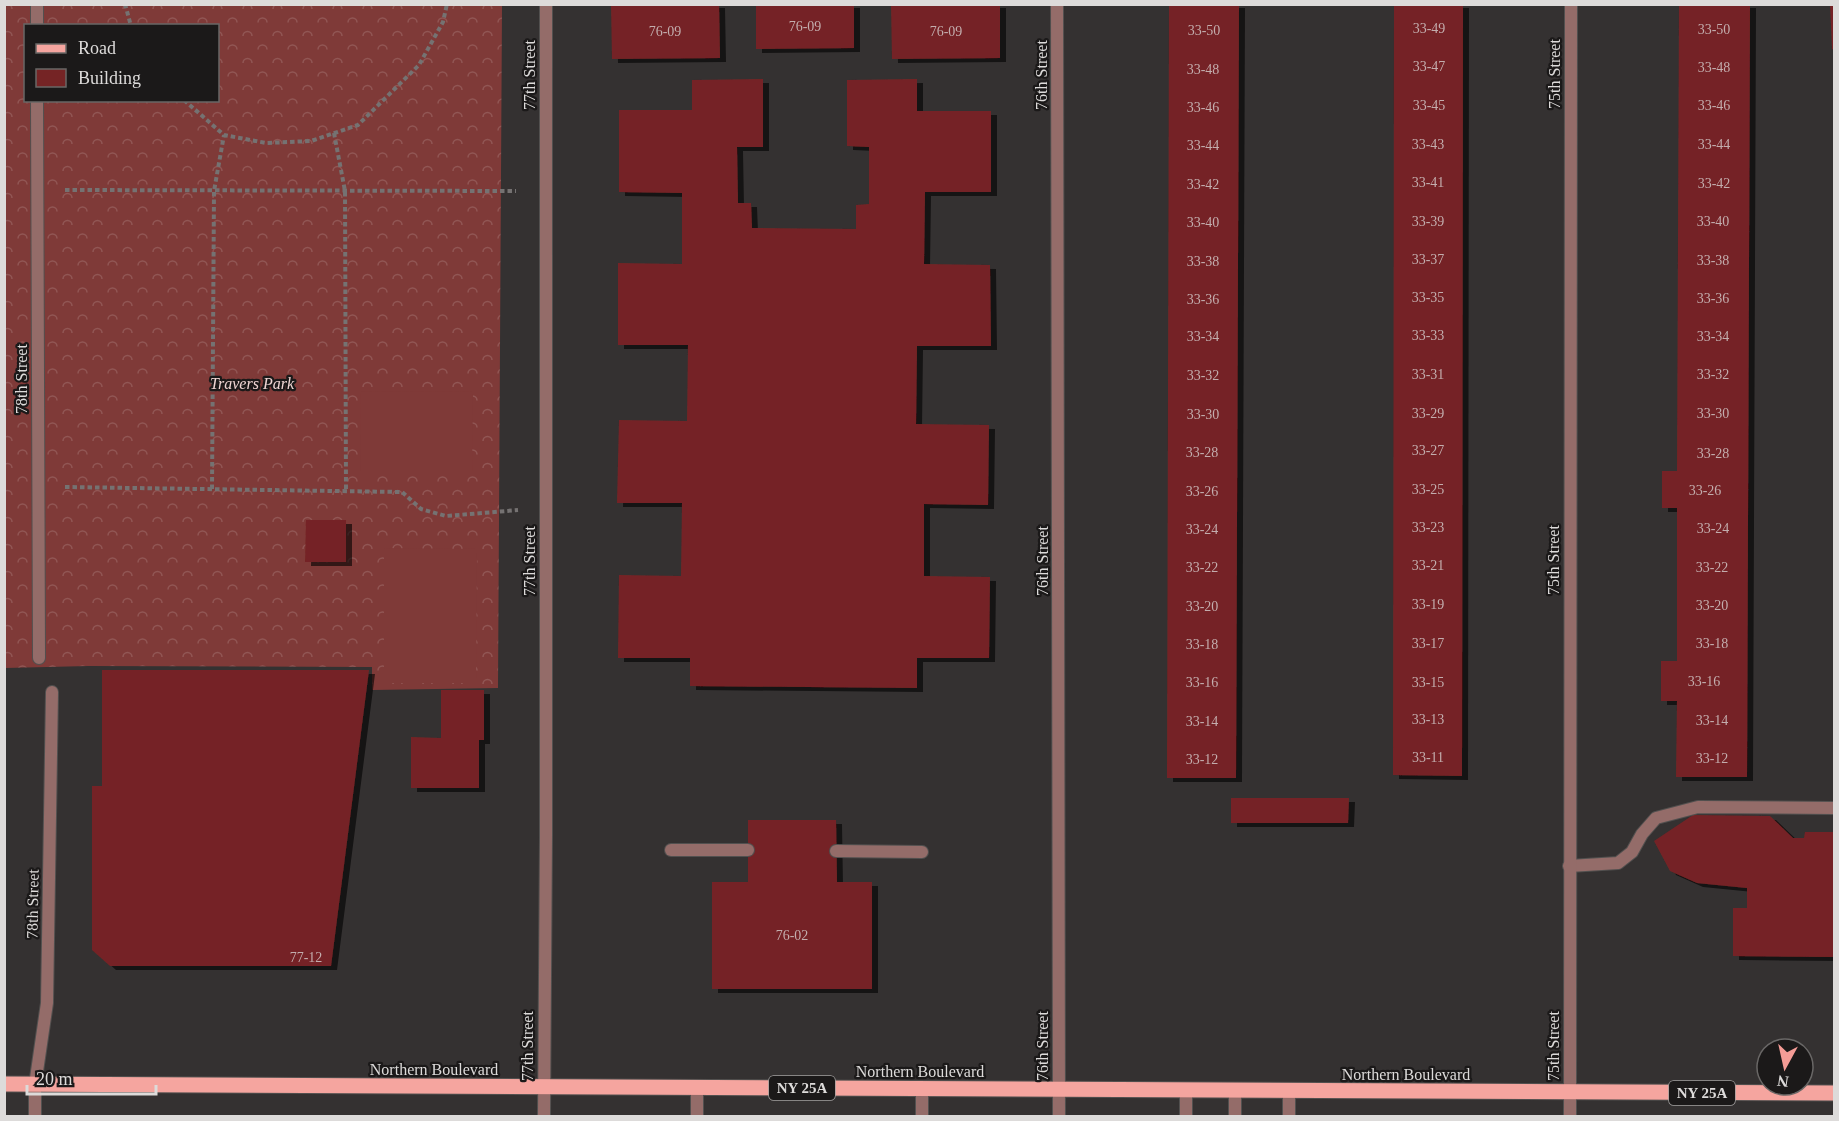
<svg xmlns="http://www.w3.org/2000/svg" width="1839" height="1121" font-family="Georgia,serif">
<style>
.forest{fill:url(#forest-crowns);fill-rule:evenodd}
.pitch{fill:#7f3a38}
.building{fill:#752425;filter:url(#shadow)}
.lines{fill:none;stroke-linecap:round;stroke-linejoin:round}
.lane-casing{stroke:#52504f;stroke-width:14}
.street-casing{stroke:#52504f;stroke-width:14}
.primary-casing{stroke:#52504f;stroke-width:17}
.path{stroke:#757272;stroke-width:4;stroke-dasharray:4.5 3;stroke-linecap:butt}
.lane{stroke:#946c69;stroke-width:12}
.street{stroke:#946c69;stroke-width:12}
.primary{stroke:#f5a59f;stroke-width:15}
.labels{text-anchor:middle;stroke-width:4.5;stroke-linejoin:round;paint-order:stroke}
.number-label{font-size:14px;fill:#c3adad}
.shield{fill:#1b1919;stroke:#a3a1a0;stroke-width:1.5}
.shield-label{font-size:15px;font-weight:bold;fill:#dddbda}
.street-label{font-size:16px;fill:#dddbda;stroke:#1b1919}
.park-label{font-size:16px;font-style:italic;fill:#efd5d3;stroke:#1b1919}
</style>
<defs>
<pattern id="forest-crowns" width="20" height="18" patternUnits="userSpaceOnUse" patternTransform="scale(1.5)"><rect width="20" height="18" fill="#7f3a38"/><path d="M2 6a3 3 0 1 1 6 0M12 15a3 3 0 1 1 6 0" fill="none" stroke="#915654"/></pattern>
<filter id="shadow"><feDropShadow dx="6" dy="4" stdDeviation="0" flood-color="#0009"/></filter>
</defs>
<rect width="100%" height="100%" fill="#343131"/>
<!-- forest -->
<path class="forest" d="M4 5H502L498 688 372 690V667L88 666 5 668ZM26 26H218V100H26Z"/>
<!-- pitch -->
<g class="pitch">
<polygon points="361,391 473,392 472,473 360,473"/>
<polygon points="384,548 477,549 476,683 384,683"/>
</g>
<!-- building -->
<g class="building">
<polygon points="611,4 719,4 720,58 612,59"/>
<polygon points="756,4 854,4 854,48 756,49"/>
<polygon points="891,4 1000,4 1000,58 892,59"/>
<polygon points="1169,4 1239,4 1236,778 1167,778"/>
<polygon points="1394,4 1463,4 1462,776 1393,775"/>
<polygon points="1679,4 1750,4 1747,777 1676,777 1677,701 1661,701 1661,661 1677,661 1677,508 1662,508 1662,471 1677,471"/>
<polygon points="1830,4 1834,4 1834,50 1832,49"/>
<polygon points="763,79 763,147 737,147 738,203 751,203 752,228 856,229 856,205 869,204 869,147 847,146 847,80 917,79 917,111 991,111 991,192 925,192 924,264 990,265 991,346 917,346 916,424 989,425 988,505 924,504 924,576 990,577 989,658 917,658 917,688 690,686 690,658 618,658 619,575 681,576 682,503 617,503 619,420 687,421 688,345 618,345 618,263 682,264 682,193 619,192 619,110 692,110 692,80"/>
<polygon points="306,520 346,520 346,562 305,562"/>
<polygon points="102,670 369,670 331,966 110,966 92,950 92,786 102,786"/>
<polygon points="441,690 484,690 484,740 479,740 479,788 411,788 411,737 441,738"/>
<polygon points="1231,798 1349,798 1348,823 1231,823"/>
<polygon points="1693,815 1770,816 1793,838 1804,838 1805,832 1834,832 1834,957 1733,956 1733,908 1747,908 1747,888 1697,883 1670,871 1654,841"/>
<polygon points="748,820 836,820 837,882 872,882 872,989 712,989 712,882 748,882"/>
</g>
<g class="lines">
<!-- lane casing -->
<g class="lane-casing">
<g id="lane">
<polyline points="671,850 748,850"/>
<polyline points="836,851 922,852"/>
<polyline points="1569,866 1618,863 1632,852 1642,834 1656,818 1698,807 1834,808"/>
<polyline points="697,1116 697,1088"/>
<polyline points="922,1116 922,1089"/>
<polyline points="1186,1116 1186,1091"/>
<polyline points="1235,1116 1235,1091"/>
<polyline points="1289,1116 1289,1091"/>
</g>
</g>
<!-- street casing -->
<g class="street-casing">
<g id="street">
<polyline points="37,4 37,26"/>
<polyline points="1057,4 1059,1116"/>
<polyline points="37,100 39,658"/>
<polyline points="35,1116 35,1085 47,1003 52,692"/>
<polyline points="544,1116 546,836 546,4"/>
<polyline points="1570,1116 1571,4"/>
</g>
</g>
<!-- primary casing -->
<g class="primary-casing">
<polyline id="primary" points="4,1084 1834,1093"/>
</g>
<!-- path -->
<g class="path">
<polyline points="125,4 131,26"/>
<polyline points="184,100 224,135 266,143 311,141 358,125 419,65 443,22 447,4"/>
<polyline points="334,133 345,191 346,491"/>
<polyline points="65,190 516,191"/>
<polyline points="65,487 402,492 421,509 446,516 518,510"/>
<polyline points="212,489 214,191 224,135"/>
</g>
<!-- lane -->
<use href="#lane" class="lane"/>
<!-- street -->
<use href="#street" class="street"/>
<!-- primary -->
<use href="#primary" class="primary"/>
</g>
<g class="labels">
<!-- number labels -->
<g class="number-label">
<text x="805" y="31">76-09</text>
<text x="1429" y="33">33-49</text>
<text x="1714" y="34">33-50</text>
<text x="1204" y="35">33-50</text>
<text x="665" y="36">76-09</text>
<text x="946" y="36">76-09</text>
<text x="1429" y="71">33-47</text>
<text x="1714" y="72">33-48</text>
<text x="1203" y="74">33-48</text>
<text x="1429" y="110">33-45</text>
<text x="1714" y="110">33-46</text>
<text x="1203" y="112">33-46</text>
<text x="1428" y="149">33-43</text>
<text x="1714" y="149">33-44</text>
<text x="1203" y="150">33-44</text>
<text x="1428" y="187">33-41</text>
<text x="1714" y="188">33-42</text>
<text x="1203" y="189">33-42</text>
<text x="1428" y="226">33-39</text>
<text x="1713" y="226">33-40</text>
<text x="1203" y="227">33-40</text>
<text x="1428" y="264">33-37</text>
<text x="1713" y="265">33-38</text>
<text x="1203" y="266">33-38</text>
<text x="1428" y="302">33-35</text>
<text x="1713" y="303">33-36</text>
<text x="1203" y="304">33-36</text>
<text x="1428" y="340">33-33</text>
<text x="1203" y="341">33-34</text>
<text x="1713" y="341">33-34</text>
<text x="1428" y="379">33-31</text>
<text x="1713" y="379">33-32</text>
<text x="1203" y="380">33-32</text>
<text x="1428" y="418">33-29</text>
<text x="1713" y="418">33-30</text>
<text x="1203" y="419">33-30</text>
<text x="1428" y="455">33-27</text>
<text x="1202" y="457">33-28</text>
<text x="1713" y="458">33-28</text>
<text x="1428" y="494">33-25</text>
<text x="1705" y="495">33-26</text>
<text x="1202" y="496">33-26</text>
<text x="1428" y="532">33-23</text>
<text x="1713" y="533">33-24</text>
<text x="1202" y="534">33-24</text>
<text x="1428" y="570">33-21</text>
<text x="1202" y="572">33-22</text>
<text x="1712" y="572">33-22</text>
<text x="1428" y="609">33-19</text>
<text x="1712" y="610">33-20</text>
<text x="1202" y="611">33-20</text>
<text x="1428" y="648">33-17</text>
<text x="1712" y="648">33-18</text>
<text x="1202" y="649">33-18</text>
<text x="1704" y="686">33-16</text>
<text x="1202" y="687">33-16</text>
<text x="1428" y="687">33-15</text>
<text x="1428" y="724">33-13</text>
<text x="1712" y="725">33-14</text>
<text x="1202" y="726">33-14</text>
<text x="1428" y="762">33-11</text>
<text x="1712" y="763">33-12</text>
<text x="1202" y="764">33-12</text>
<text x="792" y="940">76-02</text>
<text x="306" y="962">77-12</text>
</g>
<!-- shield labels -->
<g class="shield">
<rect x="769" y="1076" width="66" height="24" rx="4.5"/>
<rect x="1669" y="1081" width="66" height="24" rx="4.5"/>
</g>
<g class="shield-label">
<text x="802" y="1093">NY 25A</text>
<text x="1702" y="1098">NY 25A</text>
</g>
<!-- street labels -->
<g class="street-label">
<text transform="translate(1554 74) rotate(-90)" y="6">75th Street</text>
<text transform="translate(529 75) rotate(-90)" y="6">77th Street</text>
<text transform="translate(1041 75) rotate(-90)" y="6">76th Street</text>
<text transform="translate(21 379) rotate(-90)" y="6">78th Street</text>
<text transform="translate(1553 560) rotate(-90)" y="6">75th Street</text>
<text transform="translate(529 561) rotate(-90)" y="6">77th Street</text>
<text transform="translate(1042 561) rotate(-90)" y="6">76th Street</text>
<text transform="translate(32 904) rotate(-89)" y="6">78th Street</text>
<text transform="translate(527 1046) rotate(-90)" y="6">77th Street</text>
<text transform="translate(1042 1046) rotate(-90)" y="6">76th Street</text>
<text transform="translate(1553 1046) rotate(-90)" y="6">75th Street</text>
<text x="434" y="1075">Northern Boulevard</text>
<text x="920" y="1077">Northern Boulevard</text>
<text x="1406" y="1080">Northern Boulevard</text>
</g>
<!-- park labels -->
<g class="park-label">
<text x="252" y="389">Travers Park</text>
</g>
</g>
<!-- border -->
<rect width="1839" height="1121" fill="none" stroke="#dddbda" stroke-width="12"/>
<!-- legend -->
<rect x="24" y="24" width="195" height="78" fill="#1b1919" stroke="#696766" stroke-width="1.5"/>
<rect x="36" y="44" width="30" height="9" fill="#f5a59f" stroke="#696766" stroke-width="1.5"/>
<text x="78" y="54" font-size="18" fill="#dddbda">Road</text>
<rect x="36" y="69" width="30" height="18" fill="#752425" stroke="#696766" stroke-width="1.5"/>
<text x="78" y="84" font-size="18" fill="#dddbda">Building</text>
<!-- north arrow -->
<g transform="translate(1785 1067) rotate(188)"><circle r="28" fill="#1b1919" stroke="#696766" stroke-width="1.5"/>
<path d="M0-4.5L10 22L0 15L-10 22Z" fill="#f59c96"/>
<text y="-9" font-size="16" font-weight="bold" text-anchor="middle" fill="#dddbda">N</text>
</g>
<!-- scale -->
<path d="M27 1085v9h129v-9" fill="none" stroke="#dddbda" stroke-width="3"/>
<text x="36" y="1085" font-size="18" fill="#dddbda" stroke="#1b1919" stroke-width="4.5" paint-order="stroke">20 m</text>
</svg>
